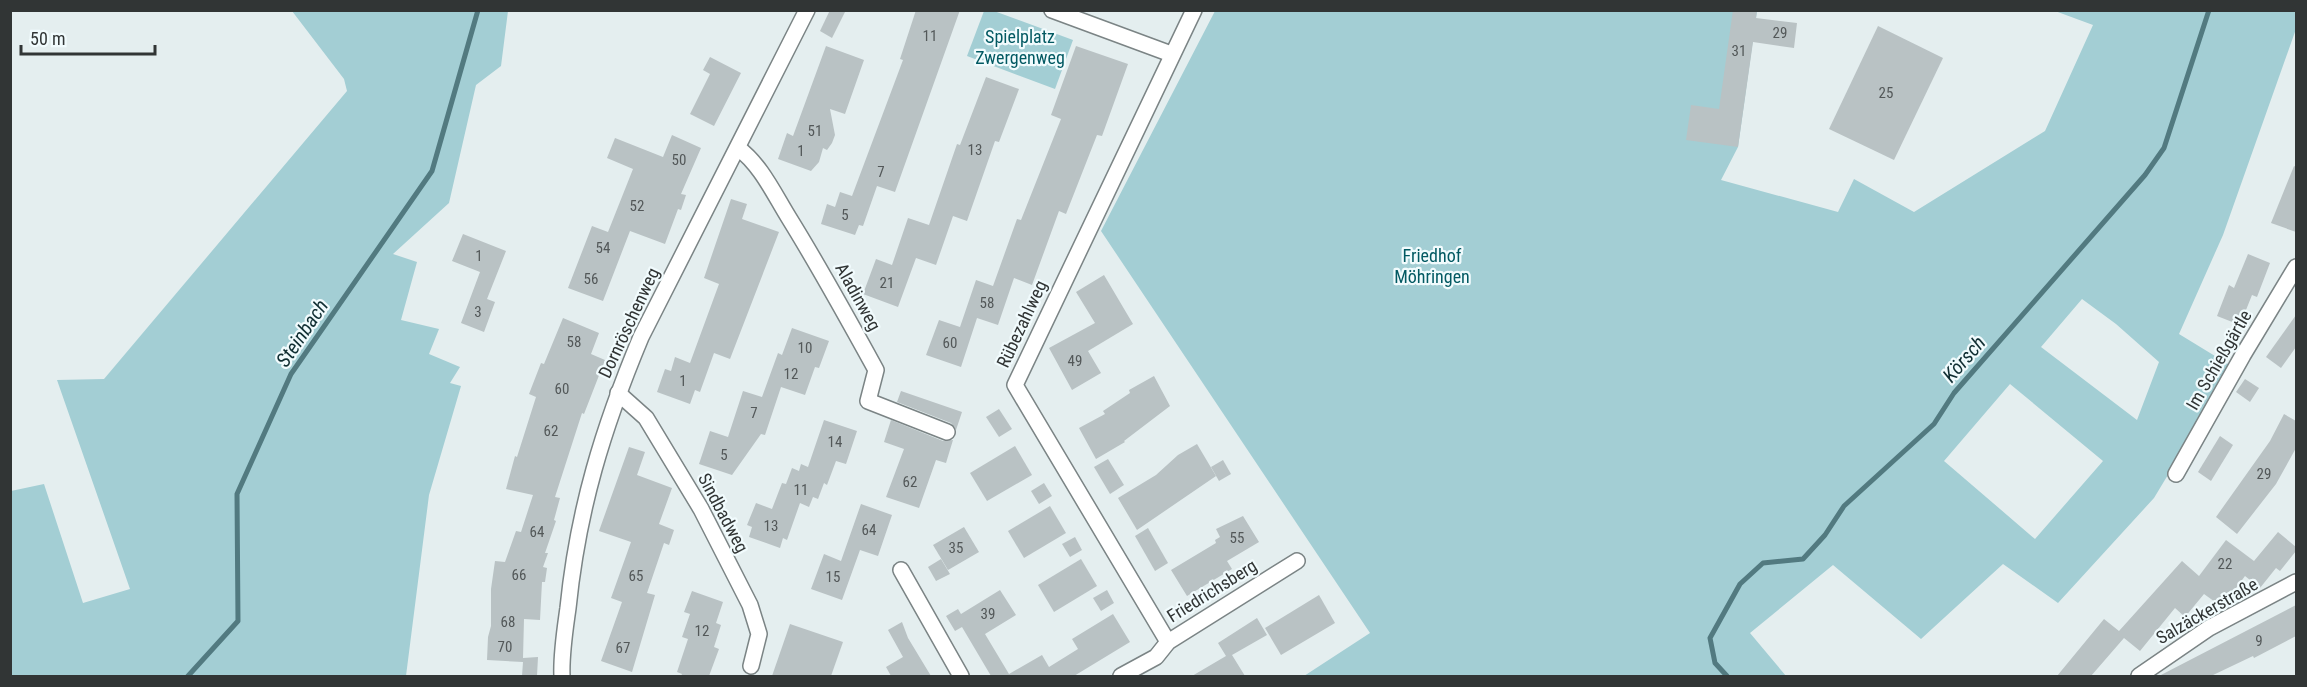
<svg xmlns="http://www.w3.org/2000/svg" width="2307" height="687" font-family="'Roboto Condensed',sans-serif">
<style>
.green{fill:#a3ced4;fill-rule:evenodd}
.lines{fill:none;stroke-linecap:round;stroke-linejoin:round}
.stream{stroke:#527a80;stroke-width:5}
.building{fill:#b9c2c4}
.street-casing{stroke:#7b8485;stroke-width:18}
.street{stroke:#fff;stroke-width:15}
.labels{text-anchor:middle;stroke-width:4.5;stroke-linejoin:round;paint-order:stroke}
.number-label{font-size:15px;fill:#535859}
.park-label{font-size:18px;fill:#025962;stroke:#f1fbfd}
.street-label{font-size:18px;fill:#313535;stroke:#f1fbfd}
.water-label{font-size:20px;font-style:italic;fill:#112f33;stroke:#f1fbfd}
</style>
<rect width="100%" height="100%" fill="#e4eeef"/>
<!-- green -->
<g class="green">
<polygon points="292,11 508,11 501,66 476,85 449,203 393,254 417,262 401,320 439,329 429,354 460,367 450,383 461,386 429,495 406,676 11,676 11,491 44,484 83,603 130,589 57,380 104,379 347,91 344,79"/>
<polygon points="984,11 994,11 1073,40 1055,89 967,56"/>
<path d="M1215 11H1757L1738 147 1721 180 1838 212 1854 179 1914 212 2045 131 2093 25 2055 11H2296V29L2223 235 2179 334 2233 367 2154 498 2058 603 2003 564 1921 639 1833 565 1750 633 1786 676H1304L1370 633 1101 231ZM2082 299 2116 324 2159 362 2137 420 2041 347ZM2010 384 2103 461 2035 539 1944 461Z"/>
</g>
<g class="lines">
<!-- stream -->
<g class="stream">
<polyline points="188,676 238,621 237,494 291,374 432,171 478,10"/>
<polyline points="1727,676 1715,663 1710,638 1740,584 1763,563 1803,559 1825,535 1844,506 1934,424 1954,393 2145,175 2164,148 2209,10"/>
</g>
</g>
<!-- building -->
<g class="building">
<polygon points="830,10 846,10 832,38 820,31"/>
<polygon points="916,10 960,10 895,192 877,186 863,226 859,225 855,235 821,224 827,204 835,207 840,192 852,196 903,60 900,59"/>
<polygon points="1733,10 1757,10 1756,18 1797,23 1794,48 1753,42 1738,147 1686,140 1691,105 1719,109"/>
<polygon points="1878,26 1943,58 1894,160 1829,129"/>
<polygon points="826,46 864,60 845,114 830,109 835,135 832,143 827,150 823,148 819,162 811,171 778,159 787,133 793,136"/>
<polygon points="1076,46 1128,64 1102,136 1097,135 1066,214 1059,211 1032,285 1014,278 998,325 977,318 961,367 926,355 939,320 960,327 976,280 993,286 1017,219 1021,220 1061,119 1051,115"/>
<polygon points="710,57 741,73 714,126 690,114 710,74 703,70"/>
<polygon points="986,77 1019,89 999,142 995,141 967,221 953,216 936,265 916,258 898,307 863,294 876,259 892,265 908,218 929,225 957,144 960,145"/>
<polygon points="672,135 701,148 681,194 686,195 681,210 678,209 665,244 630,231 603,301 568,288 592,226 608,232 633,169 607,158 615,138 663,157"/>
<polygon points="2294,166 2296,167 2296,232 2271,223"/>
<polygon points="731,199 747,204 742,219 779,232 730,359 714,353 700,392 695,390 690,404 657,392 665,369 671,371 675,357 690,363 719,284 704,278"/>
<polygon points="463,234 506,251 487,299 495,302 484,332 461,323 480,272 452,261"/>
<polygon points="2248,254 2270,263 2257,297 2252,295 2240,325 2217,316 2229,285 2234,288"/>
<polygon points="1104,275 1133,324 1088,351 1101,373 1072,390 1049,348 1095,323 1076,292"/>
<polygon points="2296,315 2296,347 2281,368 2266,357"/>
<polygon points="563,318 599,333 591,354 605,360 584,414 582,413 555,497 560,498 554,520 556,521 545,553 548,553 543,567 547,568 545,582 542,582 540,620 524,619 523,658 538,657 537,676 522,676 523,662 487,660 488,637 491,626 491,589 495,561 505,562 516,531 521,532 533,495 506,489 515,456 517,457 536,397 529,394 541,363 544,364"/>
<polygon points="792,328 829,341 819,368 815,367 805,395 781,387 765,435 761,434 732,475 699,464 710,431 728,437 743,391 762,397 778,353 782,355"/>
<polygon points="1154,376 1170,406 1124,441 1125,442 1096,459 1079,428 1105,414 1103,411 1130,393 1129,390"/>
<polygon points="2245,379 2259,388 2250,402 2236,392"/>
<polygon points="901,391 962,412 956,430 951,423 897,402"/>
<polygon points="999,409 1012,429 999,437 986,417"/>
<polygon points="2284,414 2296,421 2296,448 2276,484 2237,534 2216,517 2270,441"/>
<polygon points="824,420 857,431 846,464 836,461 827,485 824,483 818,499 813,497 809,507 800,503 787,540 783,538 780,548 749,537 752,527 747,525 756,503 772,509 782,483 786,484 792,468 799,471 801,464 808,467"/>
<polygon points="891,420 943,441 953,440 946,463 936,460 919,508 886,497 904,449 884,442"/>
<polygon points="2220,436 2233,445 2211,481 2198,472"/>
<polygon points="1197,444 1216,476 1137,530 1118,498 1156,475 1178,455"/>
<polygon points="1015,446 1032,475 987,501 970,473"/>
<polygon points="629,447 645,452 637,475 672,488 659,524 674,530 669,545 664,543 647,593 655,595 632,672 601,661 622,602 611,598 631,542 599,531"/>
<polygon points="1108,459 1124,485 1110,494 1094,467"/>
<polygon points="1223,460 1231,474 1219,481 1211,467"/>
<polygon points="1044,483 1052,496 1039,504 1031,491"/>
<polygon points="861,504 892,515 878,556 860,550 842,600 811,589 824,554 841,561"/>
<polygon points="1050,506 1066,533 1024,558 1008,531"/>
<polygon points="1243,516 1259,542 1227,561 1232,569 1187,596 1171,570 1216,543 1215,540 1220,537 1216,529"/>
<polygon points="964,527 979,552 948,570 933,545"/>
<polygon points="1148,528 1168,563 1155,571 1135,536"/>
<polygon points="2278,532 2296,547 2296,551 2280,571 2276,568 2260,588 2245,576 2222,607 2204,594 2185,617 2175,608 2140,651 2124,638 2091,676 2057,676 2104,619 2119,631 2182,561 2199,576 2226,540 2254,561"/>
<polygon points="1075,537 1082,550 1070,557 1062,544"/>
<polygon points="941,559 950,574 936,581 928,567"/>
<polygon points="1081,559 1097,586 1054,612 1038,585"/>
<polygon points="1000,590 1016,615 985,634 1009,674 1042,655 1049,667 1078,649 1072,639 1113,614 1130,642 1074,676 991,676 962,627 955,631 946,616 958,609 961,614"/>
<polygon points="1107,590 1114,603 1101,611 1093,598"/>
<polygon points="692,591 723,602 716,623 721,625 714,647 719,649 709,676 681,676 682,674 677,672 688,639 682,637 690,614 684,612"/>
<polygon points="1319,595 1335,623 1281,655 1265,628"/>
<polygon points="2296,605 2296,636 2254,658 2253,656 2211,676 2159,676"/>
<polygon points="1257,618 1267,635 1232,655 1245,676 1192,676 1226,656 1218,643"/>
<polygon points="902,622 908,638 931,676 891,676 886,667 903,657 888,630"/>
<polygon points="790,624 843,642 831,676 772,676"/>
</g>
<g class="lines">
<!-- street casing -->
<g class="street-casing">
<g id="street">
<polyline points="1052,10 1171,54"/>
<path d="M738 148C761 165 774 194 789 218 820 268 848 319 876 370L868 401 947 432"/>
<polyline points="618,393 646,418 701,509 750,605 759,634 751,666"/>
<polyline points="2176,474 2243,355 2296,267"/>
<polyline points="901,570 961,676"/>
<polyline points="1168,642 1015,385 1194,10"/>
<path d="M562 676C561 654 565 630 568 608 578 509 603 428 641 337L807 10"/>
<polyline points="1121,676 1156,657 1168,642 1297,561"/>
<polyline points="2139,676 2209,628 2296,582"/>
</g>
</g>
<!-- street -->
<use href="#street" class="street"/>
</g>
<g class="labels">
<!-- number labels -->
<g class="number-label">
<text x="1780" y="38">29</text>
<text x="930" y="41">11</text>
<text x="1739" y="56">31</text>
<text x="1886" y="98">25</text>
<text x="815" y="136">51</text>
<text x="975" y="155">13</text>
<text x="801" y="156">1</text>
<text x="679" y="165">50</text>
<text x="881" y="177">7</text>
<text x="637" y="211">52</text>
<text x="845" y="220">5</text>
<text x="603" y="253">54</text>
<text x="479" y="261">1</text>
<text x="591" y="284">56</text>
<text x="887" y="288">21</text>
<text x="987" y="308">58</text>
<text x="478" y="317">3</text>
<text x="574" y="347">58</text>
<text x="950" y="348">60</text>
<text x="805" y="353">10</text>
<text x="1075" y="366">49</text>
<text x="791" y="379">12</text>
<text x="683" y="386">1</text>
<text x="562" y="394">60</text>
<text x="754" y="418">7</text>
<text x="551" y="436">62</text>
<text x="835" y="447">14</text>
<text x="724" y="460">5</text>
<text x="2264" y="479">29</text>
<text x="910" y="487">62</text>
<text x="801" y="495">11</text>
<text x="771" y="531">13</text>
<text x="869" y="535">64</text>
<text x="537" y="537">64</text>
<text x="1237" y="543">55</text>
<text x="956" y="553">35</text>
<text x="2225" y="569">22</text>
<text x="519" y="580">66</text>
<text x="636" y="581">65</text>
<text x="833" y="582">15</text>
<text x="988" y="619">39</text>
<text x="508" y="627">68</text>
<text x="702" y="636">12</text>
<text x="2259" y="646">9</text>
<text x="505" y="652">70</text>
<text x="623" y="653">67</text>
</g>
<!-- park labels -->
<g class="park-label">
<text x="1020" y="43">Spielplatz<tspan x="1020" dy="21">Zwergenweg</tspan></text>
<text x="1432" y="262">Friedhof<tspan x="1432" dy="21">Möhringen</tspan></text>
</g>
<!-- street labels -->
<g class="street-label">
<text transform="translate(858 297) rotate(61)" y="6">Aladinweg</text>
<text transform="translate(629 323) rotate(-65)" y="6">Dornröschenweg</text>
<text transform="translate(1022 324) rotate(-65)" y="6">Rübezahlweg</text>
<text transform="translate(2219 360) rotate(-60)" y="6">Im Schießgärtle</text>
<text transform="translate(723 513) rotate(62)" y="6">Sindbadweg</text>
<text transform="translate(1212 591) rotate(-32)" y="6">Friedrichsberg</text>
<text transform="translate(2207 611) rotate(-30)" y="6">Salzäckerstraße</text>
</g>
<!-- water labels -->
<g class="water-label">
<text transform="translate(302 333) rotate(-56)" y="7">Steinbach</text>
<text transform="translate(1964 359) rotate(-49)" y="7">Körsch</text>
</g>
</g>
<!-- border -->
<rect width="2307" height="687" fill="none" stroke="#313535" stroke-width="24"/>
<!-- scale -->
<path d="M21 45v9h134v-9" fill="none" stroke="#313535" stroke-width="3"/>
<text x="30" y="45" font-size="18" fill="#313535" stroke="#f1fbfd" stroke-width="4.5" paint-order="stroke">50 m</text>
</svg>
